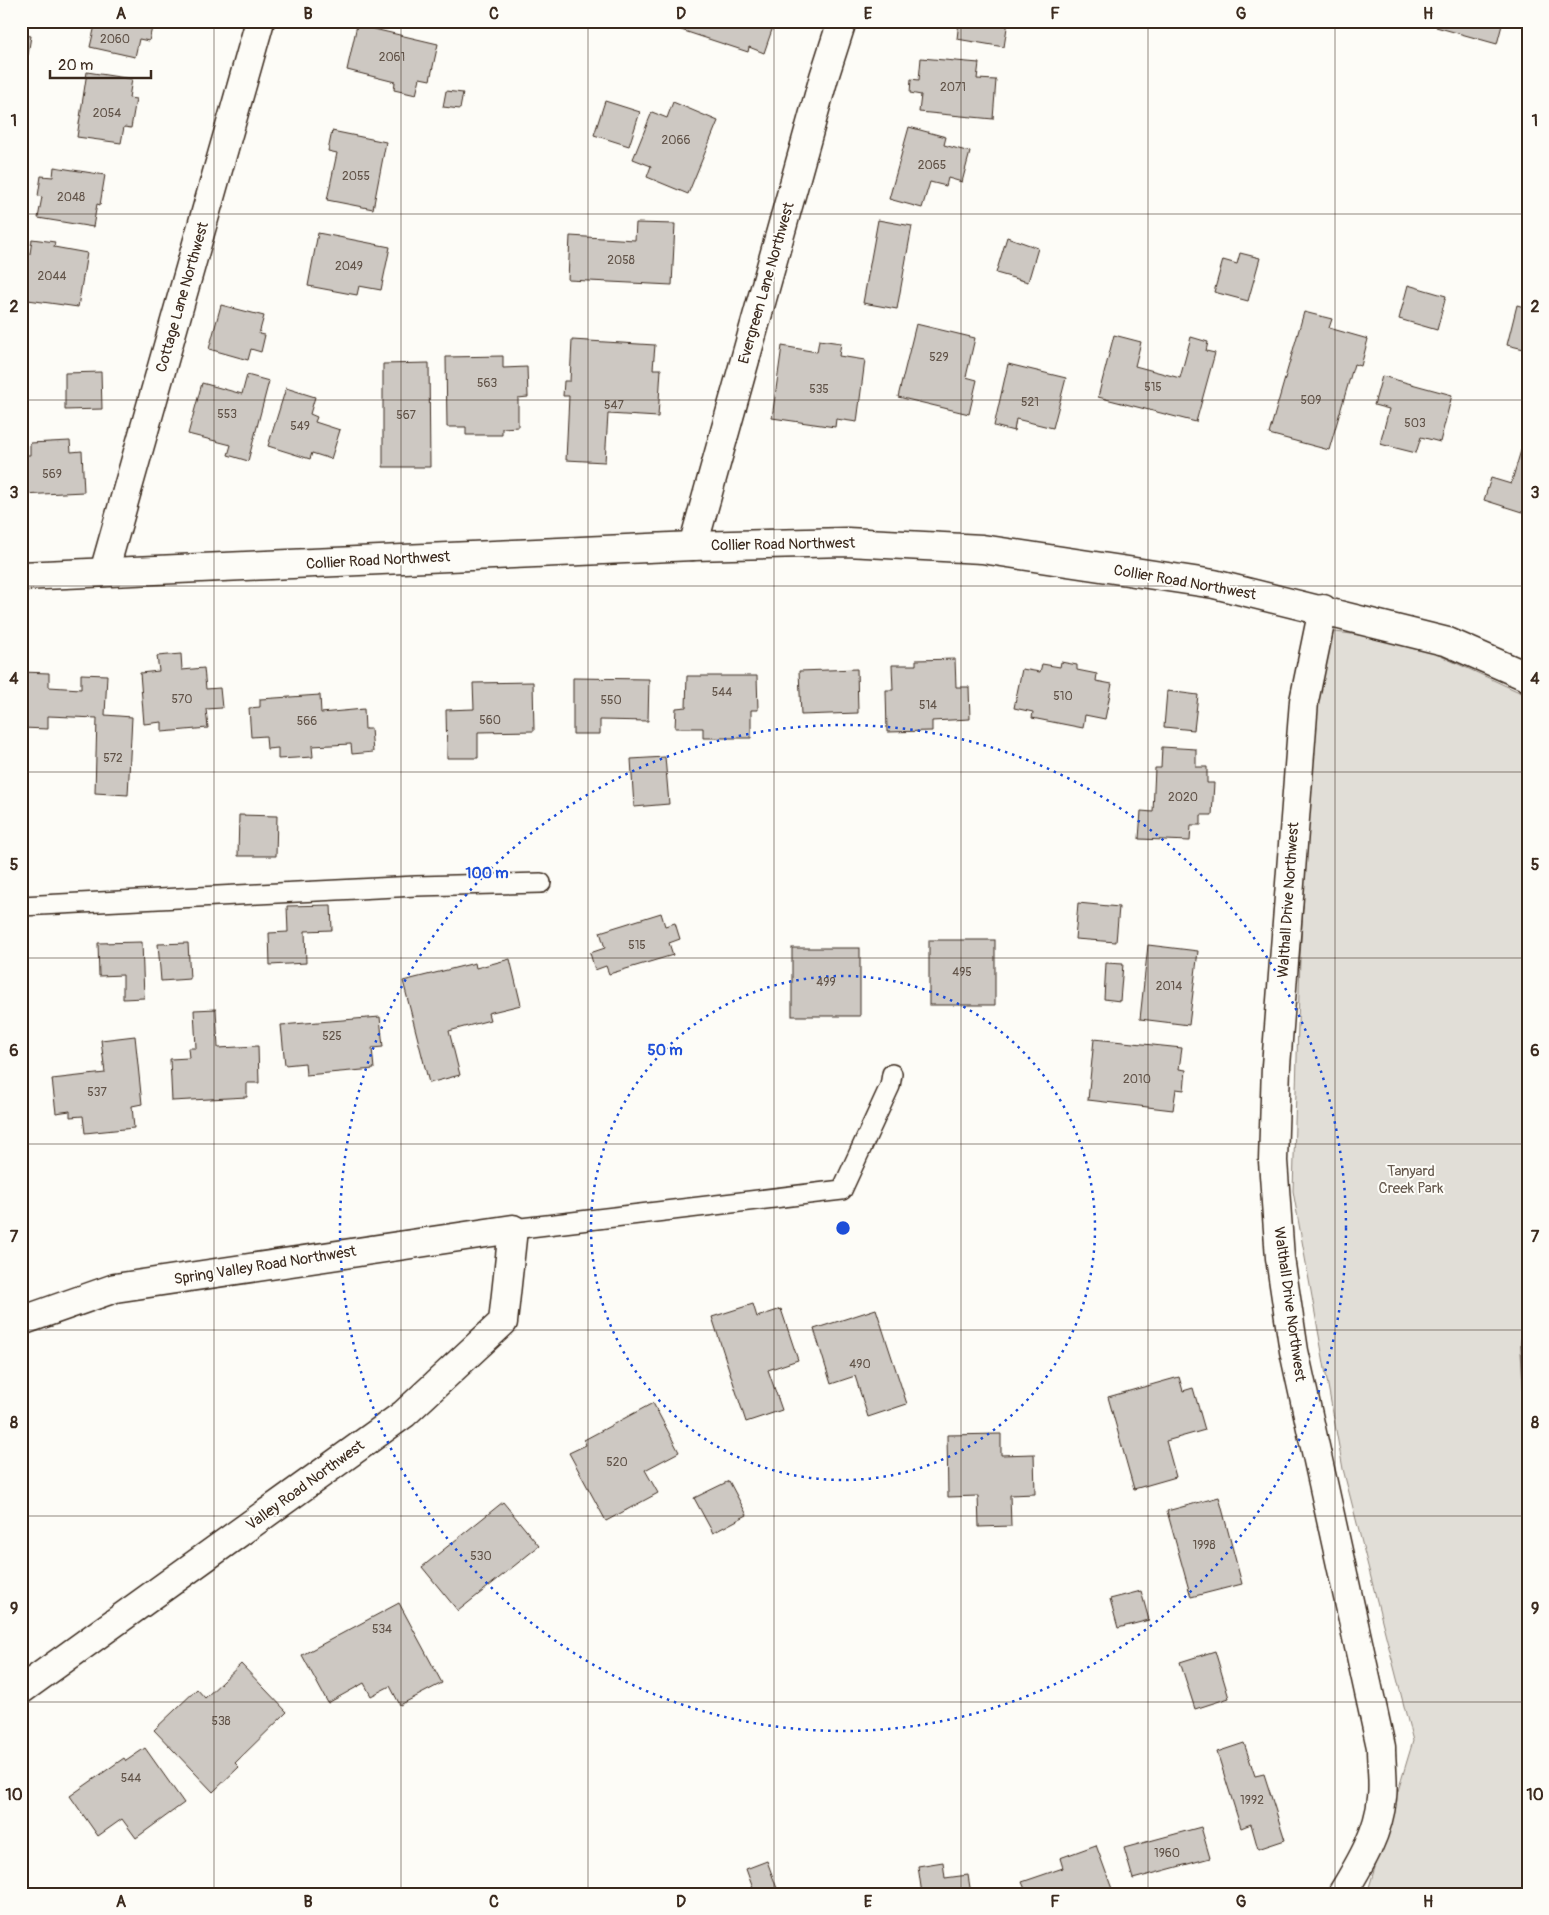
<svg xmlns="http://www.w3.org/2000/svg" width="1549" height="1915" font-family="Pangolin,sans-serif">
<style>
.green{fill:#e1ded7;stroke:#8e847a}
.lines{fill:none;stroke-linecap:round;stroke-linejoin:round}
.stream{stroke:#887d74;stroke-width:10}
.building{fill:#cdc8c2;stroke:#3b2a1e}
.service-casing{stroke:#3b2a1e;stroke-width:22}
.minor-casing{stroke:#3b2a1e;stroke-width:31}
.tertiary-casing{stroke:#3b2a1e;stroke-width:31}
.service{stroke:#fdfcf7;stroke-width:19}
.minor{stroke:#fdfcf7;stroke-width:28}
.tertiary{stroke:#fdfcf7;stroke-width:28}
.grid{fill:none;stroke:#3b2a1e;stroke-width:1;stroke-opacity:0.55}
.ring{fill:none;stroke:#1d4ed8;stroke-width:2.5;stroke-dasharray:2.5 5}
.labels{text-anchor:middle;stroke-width:4;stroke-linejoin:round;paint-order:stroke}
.number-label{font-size:12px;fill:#605247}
.street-label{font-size:15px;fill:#3b2a1e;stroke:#fdfcf7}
.park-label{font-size:15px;fill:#64574c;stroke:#fdfcf7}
.centre{fill:#1d4ed8;stroke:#fdfcf7;stroke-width:2.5}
.ring-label{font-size:15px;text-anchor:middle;font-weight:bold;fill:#1d4ed8;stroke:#fdfcf7;stroke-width:4;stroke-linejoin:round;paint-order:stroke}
.neatline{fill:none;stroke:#3b2a1e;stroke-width:2}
.grid-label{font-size:16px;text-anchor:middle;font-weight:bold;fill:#3b2a1e}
</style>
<rect width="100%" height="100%" fill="#fdfcf7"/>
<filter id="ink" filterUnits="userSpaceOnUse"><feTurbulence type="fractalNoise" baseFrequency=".02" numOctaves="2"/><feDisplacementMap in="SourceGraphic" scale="10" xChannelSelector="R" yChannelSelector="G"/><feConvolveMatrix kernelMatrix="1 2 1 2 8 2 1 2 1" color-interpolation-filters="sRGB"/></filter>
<g filter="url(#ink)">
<!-- green -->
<polygon class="green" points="1319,630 1408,641 1528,696 1528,1894 1367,1894 1413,1741 1343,1469 1293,1191 1300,958"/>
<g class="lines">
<!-- stream -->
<polyline class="stream" points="1528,1323 1525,1343 1528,1394"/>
</g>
<!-- building -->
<g class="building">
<polygon points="96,21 162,21 161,25 153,23 149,41 139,39 135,57 90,47"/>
<polygon points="667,21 775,21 764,53 749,47 748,52 666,25"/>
<polygon points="959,21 1008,21 1004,47 957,39"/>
<polygon points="1437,21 1503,21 1497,44 1436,27"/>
<polygon points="357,25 438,44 430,80 420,78 416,95 394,90 395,82 347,70"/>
<polygon points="21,34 31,36 28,55 21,54"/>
<polygon points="921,58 979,63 977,79 996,80 993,119 919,112 921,95 910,93 911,79 919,80"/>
<polygon points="87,72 132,79 129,98 136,99 131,128 124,127 121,143 77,137"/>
<polygon points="446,91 463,93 460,109 443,107"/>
<polygon points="605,101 640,112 629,146 594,135"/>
<polygon points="673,102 718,121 688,194 647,177 651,166 633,159 652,112 667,118"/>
<polygon points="909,127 946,137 944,145 970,152 962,182 948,178 946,186 930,182 922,208 889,199"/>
<polygon points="332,131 386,142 373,209 327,200 337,153 328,151"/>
<polygon points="54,167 105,175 100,205 97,204 93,227 38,218 42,197 38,196 41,176 53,177"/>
<polygon points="878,220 912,226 897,309 863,303"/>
<polygon points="636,223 675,224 672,285 568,280 570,236 635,240"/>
<polygon points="318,233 390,247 381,290 359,286 357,295 308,286"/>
<polygon points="1007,237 1038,248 1028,282 996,273"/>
<polygon points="32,239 55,242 54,247 87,253 78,307 21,299 21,252 30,254"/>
<polygon points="1240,253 1260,258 1248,301 1214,292 1223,260 1237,264"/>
<polygon points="1408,285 1446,296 1437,330 1399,319"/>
<polygon points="221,305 264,316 259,334 265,335 261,352 251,349 248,360 209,349"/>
<polygon points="1517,305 1528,308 1528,350 1507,345"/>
<polygon points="1304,312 1332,319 1329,328 1368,339 1361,366 1354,364 1329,450 1269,434"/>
<polygon points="916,324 975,338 966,377 977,380 969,414 898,397"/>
<polygon points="1114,335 1141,342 1135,366 1180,378 1191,337 1208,342 1206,351 1215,353 1196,422 1098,397"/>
<polygon points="572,340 655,345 653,369 661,369 658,417 608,414 605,462 566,460 569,396 563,396 564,381 570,381"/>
<polygon points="819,340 841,343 839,356 865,360 857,422 836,419 835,427 772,418 782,346 817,352"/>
<polygon points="503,356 503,368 527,367 528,397 518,398 518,427 502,428 502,435 466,435 466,427 447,427 446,357"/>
<polygon points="429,363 430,467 383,467 383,364"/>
<polygon points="1008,364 1066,378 1053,428 1016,419 1014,431 994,426"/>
<polygon points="101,372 102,409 65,410 65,373"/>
<polygon points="247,375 269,381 248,461 228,455 231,445 188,434 202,383 242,394"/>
<polygon points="1382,376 1452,395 1440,442 1421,437 1416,453 1380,444 1389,409 1374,405"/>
<polygon points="286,388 315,397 310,414 317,417 315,422 340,430 331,459 312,453 310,459 268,446"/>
<polygon points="70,441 71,452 82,451 84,492 21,495 21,455 30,455 30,443"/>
<polygon points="1522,447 1528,449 1528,514 1484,500 1491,478 1511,484"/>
<polygon points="181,654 182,670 204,668 206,689 220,688 222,708 206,709 208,728 162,732 162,722 144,724 140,673 159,671 157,656"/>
<polygon points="955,659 956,687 969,687 970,719 932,721 932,731 887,732 886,690 893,690 892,665 916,665 916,660"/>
<polygon points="1061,662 1077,665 1077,670 1097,674 1096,681 1112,684 1105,719 1085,715 1083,728 1032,718 1033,712 1014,708 1022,669 1040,672 1042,664 1060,667"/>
<polygon points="857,669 858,713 801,715 799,671"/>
<polygon points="21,672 49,673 49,687 81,689 81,674 107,675 105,715 132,717 128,795 95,793 97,718 48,716 48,729 21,728"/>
<polygon points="687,676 757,676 758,710 751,710 751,738 703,738 703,728 675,728 676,708 686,707"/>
<polygon points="573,678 649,679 648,721 600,720 600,734 573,734"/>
<polygon points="533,682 534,731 478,732 478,758 447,758 446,710 474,709 473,683"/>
<polygon points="1167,691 1198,695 1194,730 1164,727"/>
<polygon points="320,695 321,713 364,709 365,729 371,729 373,752 352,754 351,744 312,746 313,757 278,759 278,748 267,749 266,736 251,737 249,708 260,707 260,699"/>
<polygon points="1162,747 1196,749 1196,767 1207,767 1207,783 1214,783 1212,815 1201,815 1201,825 1191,825 1190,841 1139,839 1141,811 1153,812 1155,768 1161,768"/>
<polygon points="665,757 669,804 634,807 631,759"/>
<polygon points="239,815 277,816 276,856 238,856"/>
<polygon points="1078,903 1119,907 1116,942 1075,939"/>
<polygon points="331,905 332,930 305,931 306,963 270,965 269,933 288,932 287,906"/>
<polygon points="661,913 665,926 675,923 680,939 669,943 673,955 609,974 606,966 595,970 590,953 605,948 600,932"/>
<rect x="929" y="940" width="66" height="65"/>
<polygon points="142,942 144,998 123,999 123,975 99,976 98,943"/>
<polygon points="188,943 190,979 161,981 158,944"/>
<polygon points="1148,945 1198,951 1189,1025 1140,1019"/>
<rect x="792" y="948" width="68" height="68"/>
<polygon points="510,959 521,1005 488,1013 490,1020 449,1031 460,1075 429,1083 403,981 475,963 476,968"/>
<polygon points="1106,963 1123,964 1120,1001 1104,999"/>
<polygon points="216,1009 218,1048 258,1046 259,1083 247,1083 247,1097 172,1101 170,1059 189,1058 188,1048 196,1048 194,1010"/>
<polygon points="380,1017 383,1047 372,1048 374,1069 306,1075 305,1063 285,1065 281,1025"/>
<polygon points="135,1036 142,1104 132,1106 134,1128 85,1133 83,1116 70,1117 70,1111 56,1113 52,1079 105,1073 101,1040"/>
<polygon points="1094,1039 1182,1048 1179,1069 1186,1070 1184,1090 1176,1089 1173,1110 1088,1100"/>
<polygon points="753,1304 757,1317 781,1309 798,1360 768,1370 782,1410 746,1422 712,1317"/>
<polygon points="876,1309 907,1404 868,1417 855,1376 831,1384 814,1329"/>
<polygon points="1179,1377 1183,1391 1193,1388 1205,1430 1166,1441 1176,1477 1134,1489 1108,1397"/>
<polygon points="653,1403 679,1452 645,1470 658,1493 606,1521 569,1453 586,1445 584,1440"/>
<polygon points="1001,1434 1001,1455 1034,1454 1035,1494 1010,1495 1011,1526 979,1527 978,1496 948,1497 947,1435"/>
<polygon points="729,1481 747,1515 713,1533 694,1498"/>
<polygon points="1219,1497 1242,1584 1191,1597 1167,1511"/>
<polygon points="503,1502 539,1546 458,1611 422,1567"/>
<polygon points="1141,1591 1149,1620 1118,1628 1110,1599"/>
<polygon points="399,1603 442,1683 400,1705 390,1686 371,1696 364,1683 328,1703 302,1655"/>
<polygon points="1215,1651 1229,1698 1195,1709 1180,1662"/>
<polygon points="241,1664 287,1712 235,1763 239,1767 213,1792 154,1730 197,1689 205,1698"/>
<polygon points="1244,1743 1255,1776 1264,1774 1285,1840 1258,1849 1251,1824 1241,1828 1217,1752"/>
<polygon points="145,1748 184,1803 136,1838 122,1819 98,1836 70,1796 124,1758 126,1761"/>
<polygon points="1201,1827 1210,1858 1133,1879 1124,1848"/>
<polygon points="1096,1845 1112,1889 1098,1894 1027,1894 1022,1882 1063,1868 1060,1858"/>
<polygon points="767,1861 779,1894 755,1894 746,1869"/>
<polygon points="943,1862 945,1878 968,1875 971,1894 922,1894 918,1866"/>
</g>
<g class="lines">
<!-- service casing -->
<g class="service-casing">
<g id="service">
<polyline points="21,906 416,886 541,883"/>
<polyline points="513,1229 842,1190 890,1086 892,1074"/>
</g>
</g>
<!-- minor casing -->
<g class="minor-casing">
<g id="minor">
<polyline points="693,546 824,77 842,21"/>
<polyline points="104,572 260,21"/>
<path d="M1323 609 1304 701 1276 1066 1273 1161 1280 1258 1294 1351 1381 1747C1381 1764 1384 1781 1382 1798 1379 1833 1360 1864 1342 1894"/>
<polyline points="21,1321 115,1288 513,1229 503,1322 404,1414 21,1690"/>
</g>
</g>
<!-- tertiary casing -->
<g class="tertiary-casing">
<polyline id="tertiary" points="21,576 693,546 847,542 982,549 1214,584 1448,642 1528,677"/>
</g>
<!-- service -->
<use href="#service" class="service"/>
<!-- minor -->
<use href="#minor" class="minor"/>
<!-- tertiary -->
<use href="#tertiary" class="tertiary"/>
</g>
</g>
<!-- grid -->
<path class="grid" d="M214 21V1894M401 21V1894M588 21V1894M774 21V1894M961 21V1894M1148 21V1894M1335 21V1894M21 214H1528M21 400H1528M21 586H1528M21 772H1528M21 958H1528M21 1144H1528M21 1330H1528M21 1516H1528M21 1702H1528"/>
<!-- distance rings -->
<g class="ring">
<circle cx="843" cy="1228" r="252"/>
<circle cx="843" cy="1228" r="503"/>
</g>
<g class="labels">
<!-- number labels -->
<g class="number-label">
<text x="115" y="43">2060</text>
<text x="392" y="61">2061</text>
<text x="953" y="91">2071</text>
<text x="107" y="117">2054</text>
<text x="676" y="144">2066</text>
<text x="932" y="169">2065</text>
<text x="356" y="180">2055</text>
<text x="71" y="201">2048</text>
<text x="621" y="264">2058</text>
<text x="349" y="270">2049</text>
<text x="52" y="280">2044</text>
<text x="939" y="361">529</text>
<text x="487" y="387">563</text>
<text x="1153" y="391">515</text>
<text x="819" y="393">535</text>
<text x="1311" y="404">509</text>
<text x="1030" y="406">521</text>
<text x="614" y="409">547</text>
<text x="227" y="418">553</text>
<text x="406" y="419">567</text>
<text x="1415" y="427">503</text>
<text x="300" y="430">549</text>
<text x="52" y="478">569</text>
<text x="722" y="696">544</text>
<text x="1063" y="700">510</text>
<text x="182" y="703">570</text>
<text x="611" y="704">550</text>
<text x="928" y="709">514</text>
<text x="490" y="724">560</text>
<text x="307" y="725">566</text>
<text x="113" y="762">572</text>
<text x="1183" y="801">2020</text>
<text x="637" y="949">515</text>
<text x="962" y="976">495</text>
<text x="826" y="986">499</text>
<text x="1169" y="990">2014</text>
<text x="332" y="1040">525</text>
<text x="1137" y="1083">2010</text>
<text x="97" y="1096">537</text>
<text x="860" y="1368">490</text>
<text x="617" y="1466">520</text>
<text x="1204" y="1549">1998</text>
<text x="481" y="1560">530</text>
<text x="382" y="1633">534</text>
<text x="221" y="1725">538</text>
<text x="131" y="1782">544</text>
<text x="1252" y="1804">1992</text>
<text x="1167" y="1857">1960</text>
</g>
<!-- street labels -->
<g class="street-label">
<text transform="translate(766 283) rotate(-74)" y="5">Evergreen Lane Northwest</text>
<text transform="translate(182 297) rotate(-74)" y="5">Cottage Lane Northwest</text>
<text transform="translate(783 544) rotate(-1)" y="5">Collier Road Northwest</text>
<text transform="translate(378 560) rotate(-3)" y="5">Collier Road Northwest</text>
<text transform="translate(1185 582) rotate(10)" y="5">Collier Road Northwest</text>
<text transform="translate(1288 900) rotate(-86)" y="5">Walthall Drive Northwest</text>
<text transform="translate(265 1265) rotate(-9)" y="5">Spring Valley Road Northwest</text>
<text transform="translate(1290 1304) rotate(82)" y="5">Walthall Drive Northwest</text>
<text transform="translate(305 1485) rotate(-36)" y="5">Valley Road Northwest</text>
</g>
<!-- park labels -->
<g class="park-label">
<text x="1411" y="1176">Tanyard<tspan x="1411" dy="17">Creek Park</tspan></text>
</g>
</g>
<circle cx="843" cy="1228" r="8" class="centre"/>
<g class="ring-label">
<text x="487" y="878">100 m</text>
<text x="665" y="1055">50 m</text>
</g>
<!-- margin -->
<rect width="1549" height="1915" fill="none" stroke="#fdfcf7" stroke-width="55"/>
<!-- scale -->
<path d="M50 70v8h101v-8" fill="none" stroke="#3b2a1e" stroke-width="2.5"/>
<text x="58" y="70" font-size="15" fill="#3b2a1e" stroke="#fdfcf7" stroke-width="4" paint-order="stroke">20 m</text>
<rect x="28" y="28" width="1494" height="1860" class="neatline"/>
<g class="grid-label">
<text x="121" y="19">A</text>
<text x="308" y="19">B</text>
<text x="494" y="19">C</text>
<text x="681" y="19">D</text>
<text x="868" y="19">E</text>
<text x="1055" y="19">F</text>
<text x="1241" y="19">G</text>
<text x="1428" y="19">H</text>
<text x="14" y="126">1</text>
<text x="1535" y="126">1</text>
<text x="14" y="312">2</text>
<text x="1535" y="312">2</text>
<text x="14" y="498">3</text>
<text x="1535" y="498">3</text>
<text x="14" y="684">4</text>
<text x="1535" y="684">4</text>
<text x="14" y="870">5</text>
<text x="1535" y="870">5</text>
<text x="14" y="1056">6</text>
<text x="1535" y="1056">6</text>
<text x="14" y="1242">7</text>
<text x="1535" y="1242">7</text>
<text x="14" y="1428">8</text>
<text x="1535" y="1428">8</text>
<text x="14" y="1614">9</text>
<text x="1535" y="1614">9</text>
<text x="14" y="1800">10</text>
<text x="1535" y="1800">10</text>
<text x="121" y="1907">A</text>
<text x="308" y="1907">B</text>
<text x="494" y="1907">C</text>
<text x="681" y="1907">D</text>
<text x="868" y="1907">E</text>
<text x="1055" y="1907">F</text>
<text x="1241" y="1907">G</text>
<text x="1428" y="1907">H</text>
</g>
</svg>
